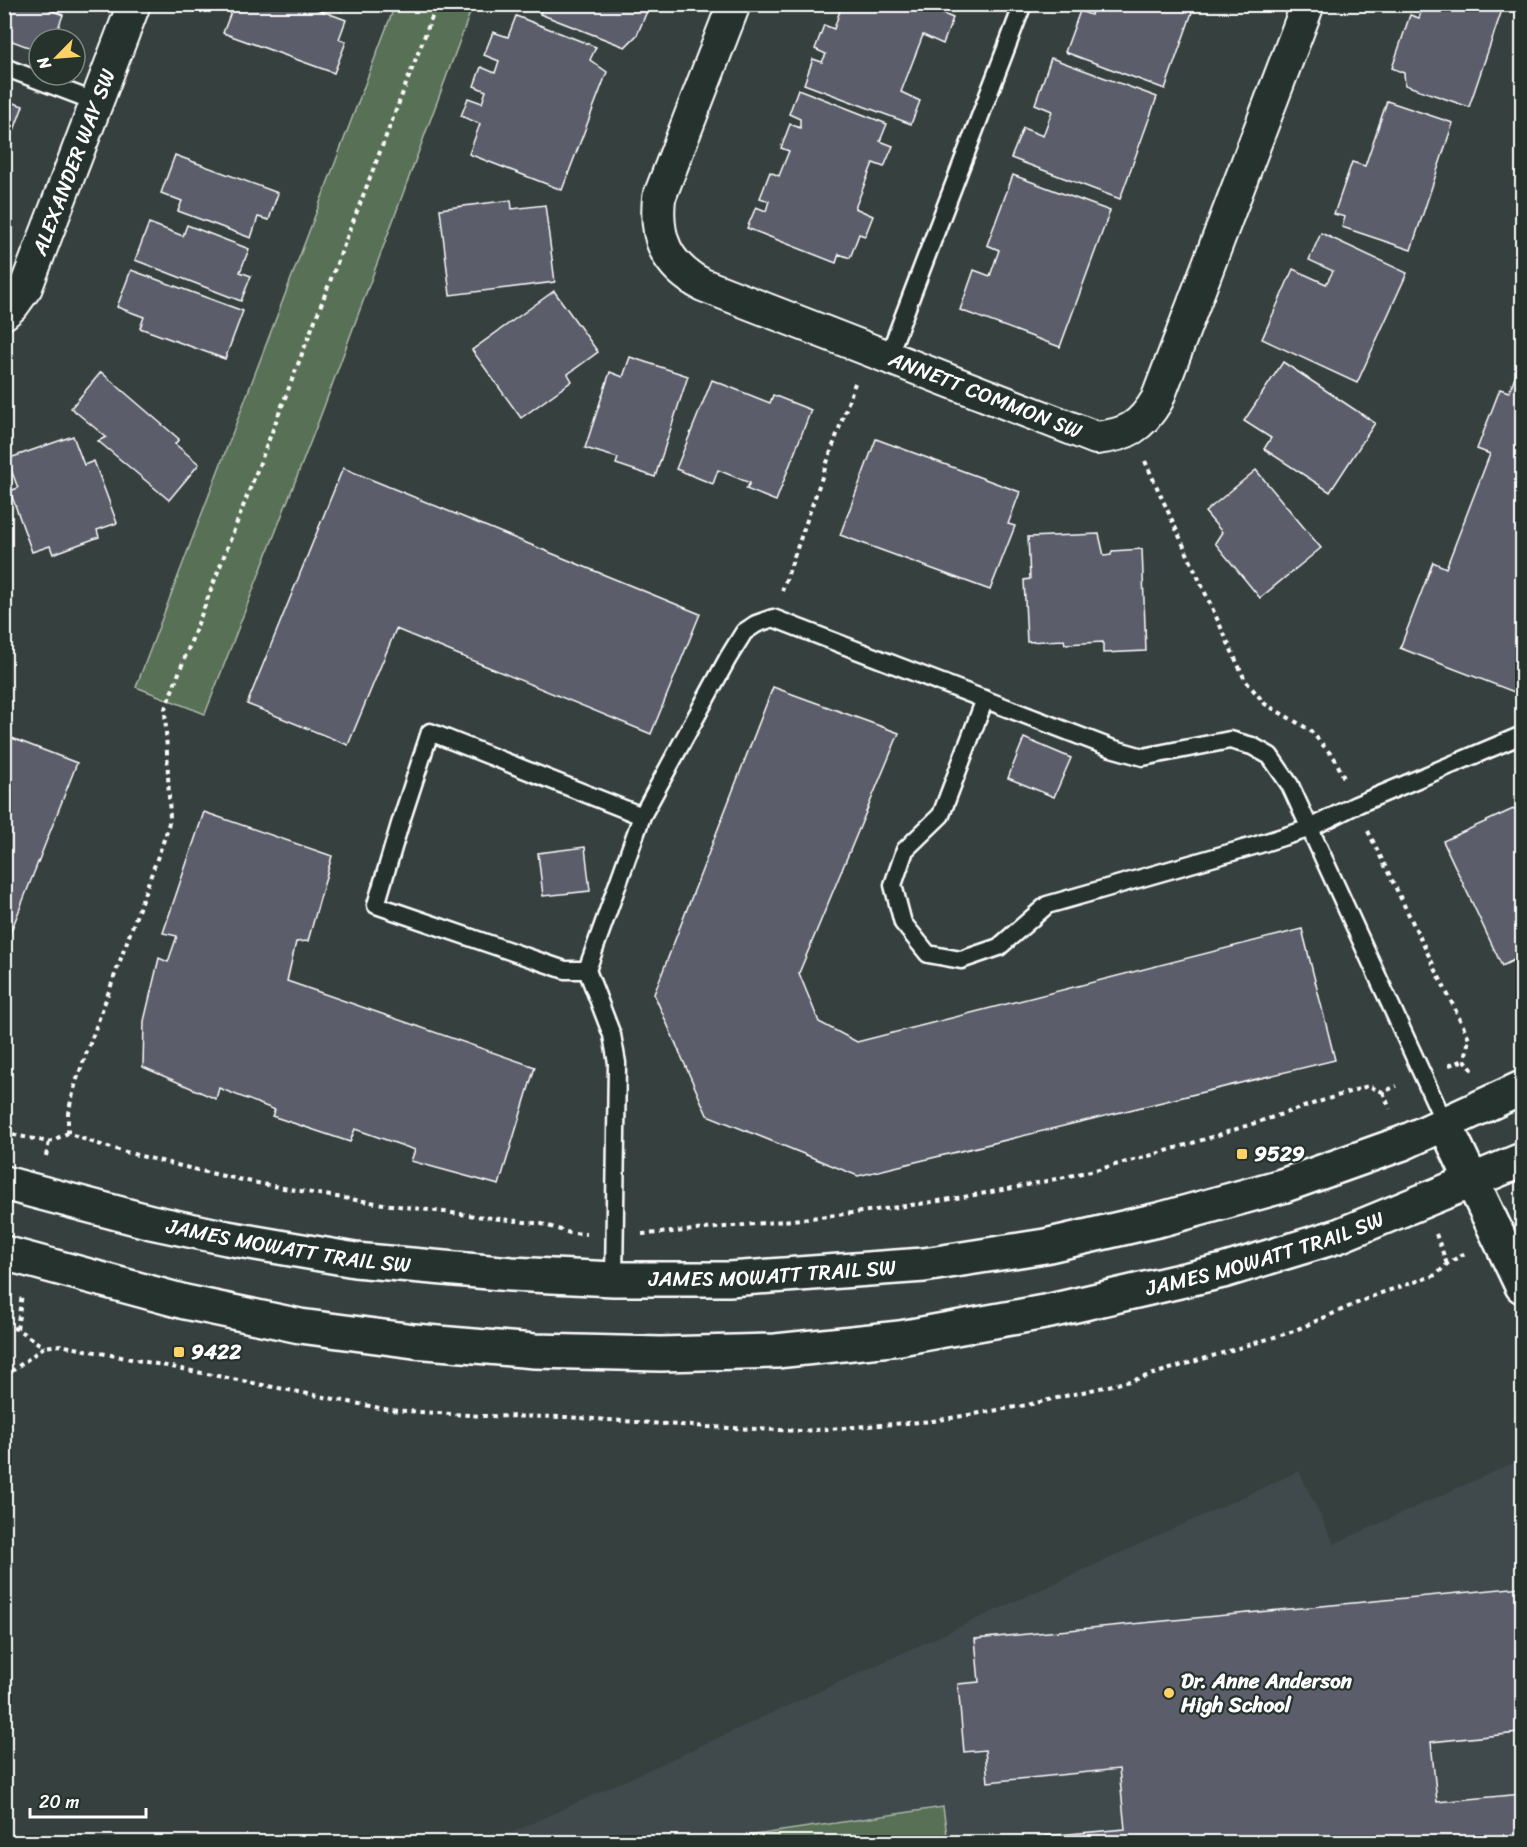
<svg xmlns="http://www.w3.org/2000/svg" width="1527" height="1847" font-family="Sriracha,sans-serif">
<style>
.built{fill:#41494c}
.green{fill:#597156;stroke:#acb8aa;stroke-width:1.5}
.building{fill:#5b5d6a;stroke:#fff;stroke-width:1.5}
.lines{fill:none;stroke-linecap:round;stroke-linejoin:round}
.service-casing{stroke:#fff;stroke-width:21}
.minor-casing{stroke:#fff;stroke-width:36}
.tertiary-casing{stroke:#fff;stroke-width:38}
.secondary-casing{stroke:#fff;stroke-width:38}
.path{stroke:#fff;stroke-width:4;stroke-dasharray:4.5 4.5;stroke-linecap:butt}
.service{stroke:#26332d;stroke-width:16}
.minor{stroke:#26332d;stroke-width:32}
.tertiary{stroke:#26332d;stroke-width:33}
.secondary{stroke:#26332d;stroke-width:33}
.poi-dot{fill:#ffd166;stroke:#26332d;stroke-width:2}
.labels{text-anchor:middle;stroke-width:4.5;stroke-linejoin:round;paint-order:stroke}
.street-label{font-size:21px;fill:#fff;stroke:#26332d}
.poi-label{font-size:21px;font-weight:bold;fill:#fff;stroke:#26332d;text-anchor:start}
</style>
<rect width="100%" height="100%" fill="#36403f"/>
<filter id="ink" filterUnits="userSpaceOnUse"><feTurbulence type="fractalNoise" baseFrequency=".0167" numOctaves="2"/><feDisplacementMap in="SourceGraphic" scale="12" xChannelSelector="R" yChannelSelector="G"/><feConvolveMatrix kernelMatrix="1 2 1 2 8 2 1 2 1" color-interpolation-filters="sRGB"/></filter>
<g filter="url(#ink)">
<!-- built -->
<polygon class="built" points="1522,1459 1522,1842 491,1842 1299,1471 1334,1544"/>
<!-- green -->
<g class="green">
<polygon points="395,5 473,5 322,412 205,714 136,687"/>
<polygon points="943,1807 948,1842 708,1842"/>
</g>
<!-- building -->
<g class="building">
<polygon points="4,4 36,4 63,15 54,39 39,39 39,51 4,38"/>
<polygon points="234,4 265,4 272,7 273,4 303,4 346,20 339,39 346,42 334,73 223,33"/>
<polygon points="324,4 345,4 342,11"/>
<polygon points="544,4 650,4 637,35 625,47 540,14"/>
<polygon points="842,4 919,4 953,18 943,44 923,35 901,92 920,101 911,124 804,84 813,59 822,62 826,54 815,49 824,25 834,29"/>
<polygon points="1094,4 1195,4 1165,89 1065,52 1080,11 1091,15"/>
<polygon points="1424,4 1504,4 1469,107 1405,85 1404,73 1392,68 1410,15 1419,18"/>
<polygon points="516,16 596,47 590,60 607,72 562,190 469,154 480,124 461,116 468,98 482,103 486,91 474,86 481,67 495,73 499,61 484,55 493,32 508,37"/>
<polygon points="1051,58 1157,97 1120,199 1011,158 1023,128 1043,136 1052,111 1035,104"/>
<polygon points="798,89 887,124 880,141 893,146 884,167 873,163 855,208 873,216 865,236 859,234 850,258 839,254 836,263 747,228 756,207 766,211 769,201 760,198 770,172 779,176 789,151 781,148 790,124 800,128 800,119 789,114"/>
<polygon points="4,100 23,106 9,144 4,142"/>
<polygon points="1387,101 1453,123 1411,250 1342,227 1345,217 1334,214 1352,162 1365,166"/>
<polygon points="175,155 278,193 269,220 258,217 251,238 178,211 182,201 161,193"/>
<polygon points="1013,175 1110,211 1060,347 960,310 974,270 990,276 999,250 987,245"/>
<polygon points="511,200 512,209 545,205 555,282 450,295 440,209"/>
<polygon points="149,223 183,236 187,225 249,249 240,272 251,276 241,301 135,260"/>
<polygon points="1321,233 1407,273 1357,383 1262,339 1293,269 1326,284 1333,271 1309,260"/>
<polygon points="131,270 243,311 225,359 140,328 144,317 117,307"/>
<polygon points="554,291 598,352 568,374 572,381 521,418 472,350"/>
<polygon points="630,357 688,376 655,477 616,464 618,458 585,448 610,372 623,377"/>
<polygon points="1522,358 1522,695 1400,648 1433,562 1446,568 1490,454 1477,449 1500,389 1509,392"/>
<polygon points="1283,362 1375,423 1330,492 1264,449 1271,438 1244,421"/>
<polygon points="101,372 179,439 175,444 199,464 169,500 98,441 106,437 71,408"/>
<polygon points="712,380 770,403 773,395 811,410 776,501 746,489 750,483 718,470 713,484 676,469"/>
<polygon points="73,436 84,465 94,461 117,523 97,530 99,537 53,554 50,546 32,552 10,491 18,488 7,459"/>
<polygon points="876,439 1020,492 1008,524 1015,526 990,590 840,535"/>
<polygon points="343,468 700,614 651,734 396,629 348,745 247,704"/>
<polygon points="1256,470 1321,548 1260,598 1215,543 1222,532 1205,512"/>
<polygon points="1099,534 1104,556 1111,555 1112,551 1142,549 1146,651 1103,653 1103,642 1065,644 1064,640 1027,642 1024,580 1030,579 1028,537"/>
<polygon points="773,687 899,733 799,973 819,1022 857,1042 1302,929 1335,1060 858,1176 707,1115 654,994"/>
<polygon points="4,735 77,763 4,949"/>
<polygon points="1024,738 1071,758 1054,797 1008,778"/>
<polygon points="1522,805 1522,956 1502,966 1443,841"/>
<polygon points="204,812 332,856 308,941 296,942 287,981 535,1067 499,1185 411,1161 415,1150 355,1129 350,1142 272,1116 275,1110 219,1088 216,1099 143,1067 144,1021 159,958 168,962 177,936 163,933"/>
<polygon points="585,847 590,891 543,896 538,853"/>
<polygon points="1522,1587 1522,1710 1516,1710 1518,1733 1431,1742 1437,1802 1522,1794 1522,1842 1046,1842 1046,1836 1125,1829 1119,1769 988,1782 985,1750 964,1752 958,1684 979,1682 975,1639"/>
</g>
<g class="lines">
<!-- service casing -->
<g class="service-casing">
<g id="service">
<polyline points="4,67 96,102"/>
<polyline points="888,357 1023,4"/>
<polyline points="985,699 941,815 905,850 893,885 903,923 928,954 961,960 999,947 1047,905 1257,845 1308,829 1356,805 1522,735"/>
<polyline points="642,816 430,732 400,824 376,905 565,970 587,970 642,816 728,658 744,632 756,624 773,618 1111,748 1143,757 1230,740 1252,746 1270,756 1290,785 1445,1124"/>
<polyline points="587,970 612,1035 617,1063 614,1279"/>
</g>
</g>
<!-- minor casing -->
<g class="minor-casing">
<g id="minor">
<path id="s1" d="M734 4 659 198C655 238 666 266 703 285L1096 438C1127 435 1141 427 1157 400L1308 4"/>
<path id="s2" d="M4 313 13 305 26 287 134 4"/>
</g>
</g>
<!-- tertiary casing -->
<g class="tertiary-casing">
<polyline id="tertiary" points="1445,1124 1522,1286"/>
</g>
<!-- secondary casing -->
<g class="secondary-casing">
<g id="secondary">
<path id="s3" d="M4 1183 151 1222 227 1238 355 1260 511 1274 614 1279H729L924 1265 1045 1246 1162 1219 1282 1186 1403 1143 1522 1088"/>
<path id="s4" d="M4 1253 185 1302 300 1326 414 1341 535 1351 661 1354 776 1351 900 1338 1050 1311 1223 1271 1338 1236 1522 1160"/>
</g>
</g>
<!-- path -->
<g class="path">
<polyline points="1145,461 1245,680 1265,704 1310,730 1335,759 1345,780"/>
<polyline points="782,591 855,383"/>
<polyline points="1368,831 1469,1038 1465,1060 1474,1072"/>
<polyline points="1449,1065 1465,1060"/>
<polyline points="1383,1092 1390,1109"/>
<path d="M4 1133 49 1142 68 1133C102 1147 137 1155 173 1164 294 1195 418 1209 542 1224L570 1233 586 1234"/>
<polyline points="68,1133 68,1113 76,1082 166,834 170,819 165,709 437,4"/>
<polyline points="46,1156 49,1142"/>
<path d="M642 1234C682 1232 723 1227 764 1223 871 1212 977 1198 1082 1173 1179 1151 1273 1116 1368 1086L1383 1092 1397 1086"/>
<polyline points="1436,1234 1447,1264"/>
<polyline points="4,1326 17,1329 44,1347"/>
<polyline points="17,1329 22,1294"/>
<polyline points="4,1377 44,1347 60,1345 390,1410 483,1416 566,1417 708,1427 802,1431 933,1421 1027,1405 1134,1380 1291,1332 1378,1294 1436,1275 1447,1264 1465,1253"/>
</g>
<!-- service -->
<use href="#service" class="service"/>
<!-- minor -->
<use href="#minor" class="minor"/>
<!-- tertiary -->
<use href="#tertiary" class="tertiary"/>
<!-- secondary -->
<use href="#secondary" class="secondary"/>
</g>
</g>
<!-- markers -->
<g class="poi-dot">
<rect x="1236" y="1148" width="12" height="12" rx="3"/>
<rect x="173" y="1346" width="12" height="12" rx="3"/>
<circle cx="1169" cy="1693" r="6"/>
</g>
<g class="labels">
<!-- street labels -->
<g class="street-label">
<text dy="7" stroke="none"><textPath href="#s2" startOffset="168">ALEXANDER WAY SW</textPath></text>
<text dy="7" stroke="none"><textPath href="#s1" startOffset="616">ANNETT COMMON SW</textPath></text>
<text dy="7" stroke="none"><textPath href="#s3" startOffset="292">JAMES MOWATT TRAIL SW</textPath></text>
<text dy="7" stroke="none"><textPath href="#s4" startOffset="1282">JAMES MOWATT TRAIL SW</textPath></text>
<text dy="7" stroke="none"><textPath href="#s3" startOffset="778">JAMES MOWATT TRAIL SW</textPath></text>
</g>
<!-- poi labels -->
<g class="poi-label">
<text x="1254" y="1161">9529</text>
<text x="191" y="1359">9422</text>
<text x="1181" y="1688">Dr. Anne Anderson<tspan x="1181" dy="24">High School</tspan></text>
</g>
</g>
<!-- margin -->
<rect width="1527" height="1847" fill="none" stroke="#26332d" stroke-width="24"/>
<rect x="12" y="12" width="1503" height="1823" fill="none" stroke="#fff" stroke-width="2" filter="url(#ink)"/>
<!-- north arrow -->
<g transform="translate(57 57) rotate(245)"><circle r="28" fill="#26332d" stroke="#7d8581" stroke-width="1.5"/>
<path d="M0-4.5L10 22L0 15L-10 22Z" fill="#ffd166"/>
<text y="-9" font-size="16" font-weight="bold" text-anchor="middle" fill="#ffffff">N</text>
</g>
<!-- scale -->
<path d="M30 1808v9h116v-9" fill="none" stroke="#ffffff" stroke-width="3"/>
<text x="39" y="1808" font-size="18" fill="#ffffff" stroke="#26332d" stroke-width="4.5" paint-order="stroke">20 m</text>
</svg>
